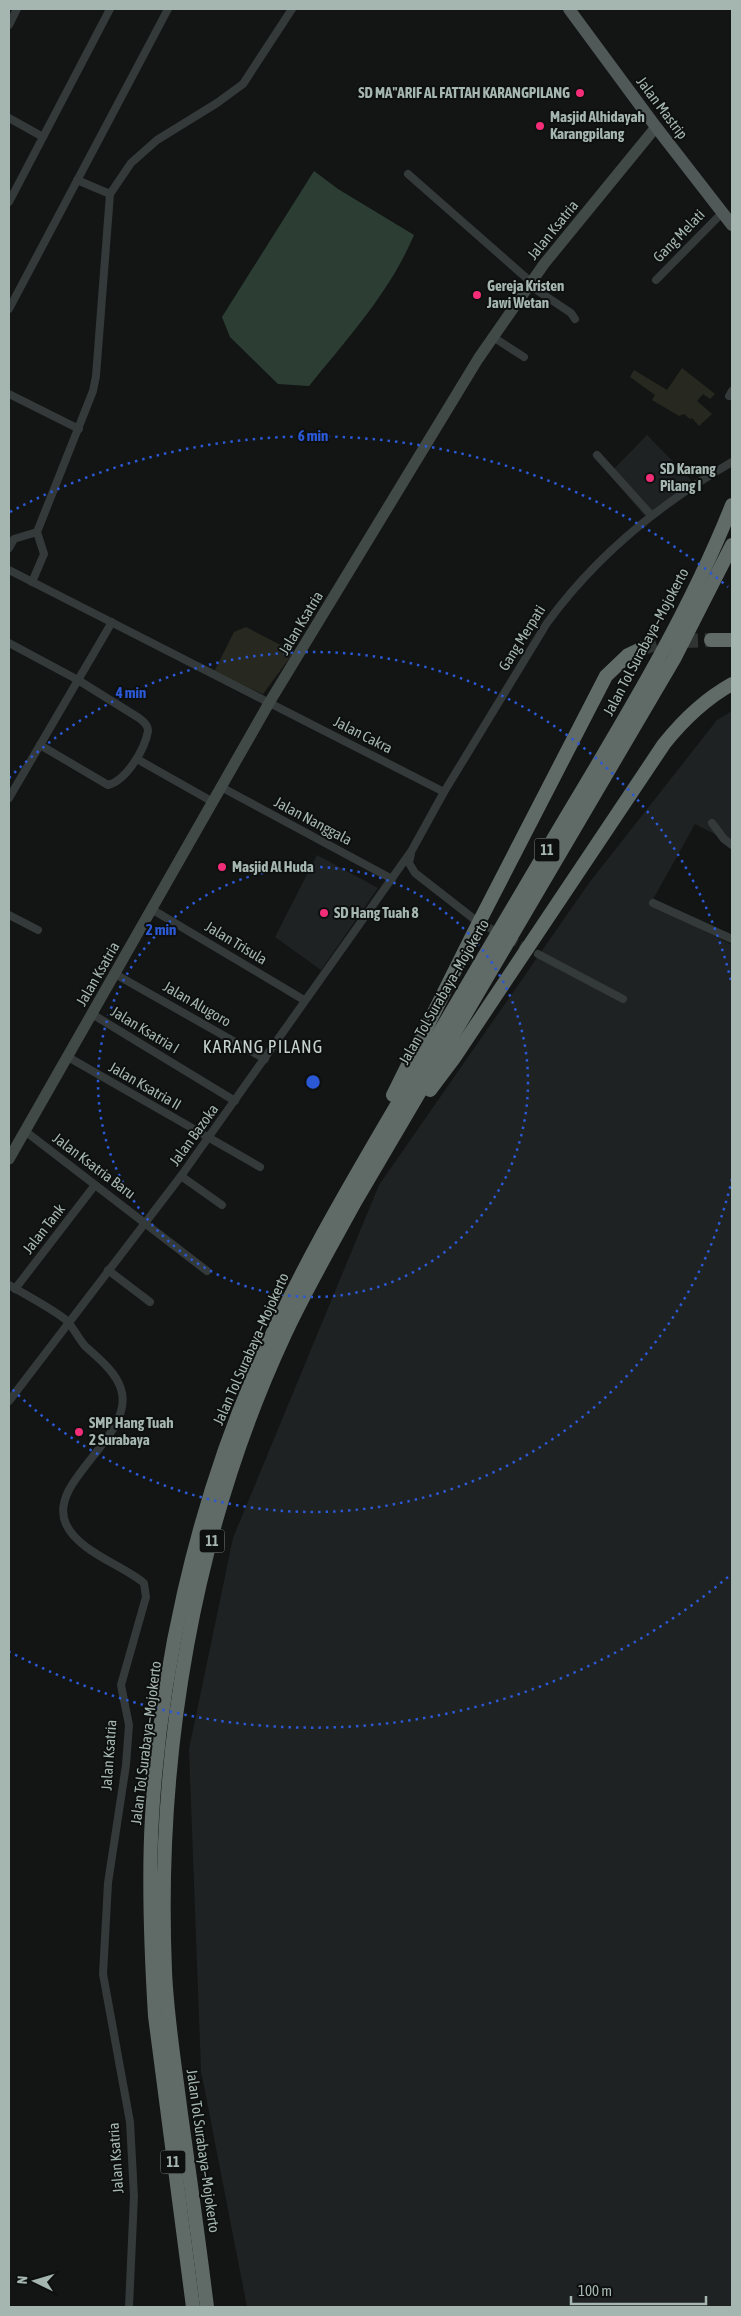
<svg xmlns="http://www.w3.org/2000/svg" width="741" height="2316" font-family="'Asap Condensed',sans-serif">
<style>
.built{fill:#1f2222}
.green{fill:#27281f}
.water{fill:#2c3e34}
.lines{fill:none;stroke-linecap:round;stroke-linejoin:round}
.street-tunnel{stroke:#303534;stroke-width:8;stroke-dasharray:8 4;stroke-linecap:butt}
.highway-tunnel{stroke:#303534;stroke-width:14;stroke-dasharray:14 7;stroke-linecap:butt}
.street{stroke:#343a39;stroke-width:8}
.secondary{stroke:#424a48;stroke-width:11}
.primary{stroke:#505957;stroke-width:12}
.highway{stroke:#606b68;stroke-width:14}
.ring{fill:none;stroke:#2b58d4;stroke-width:2.5;stroke-dasharray:2.5 5}
.poi-dot{fill:#f32d77;stroke:#0e1010;stroke-width:2}
.labels{text-anchor:middle;stroke-width:4;stroke-linejoin:round;paint-order:stroke}
.shield{fill:#0e1010;stroke:#788480;stroke-width:1}
.shield-label{font-size:14px;font-weight:bold;fill:#a5b6b0}
.poi-label{font-size:15px;font-weight:bold;fill:#a5b6b0;stroke:#0e1010;text-anchor:start}
.street-label{font-size:15px;fill:#a5b6b0;stroke:#0e1010}
.quarter-label{font-size:18px;letter-spacing:1px;fill:#c6d2ce;stroke:#0e1010}
.centre{fill:#2b58d4;stroke:#0e1010;stroke-width:2.5}
.ring-label{font-size:15px;text-anchor:middle;font-weight:bold;fill:#2b58d4;stroke:#0e1010;stroke-width:4;stroke-linejoin:round;paint-order:stroke}
</style>
<rect width="100%" height="100%" fill="#131515"/>
<!-- built -->
<g class="built">
<polygon points="647,435 692,481 645,516 609,474"/>
<polygon points="732,711 732,843 695,824 651,903 732,945 732,2307 247,2307 201,2071 189,1749 233,1538 379,1185 589,883 717,720"/>
<polygon points="317,855 378,888 321,970 275,937"/>
</g>
<!-- green -->
<g class="green">
<polygon points="682,368 715,394 710,399 703,394 697,401 712,414 699,426 692,418 690,419 684,414 679,416 652,400 655,395 630,377 634,370 667,390"/>
<polygon points="246,627 294,652 263,694 214,672 234,632"/>
</g>
<!-- water -->
<path class="water" d="M314 171 338 189 414 235C390 292 347 339 309 386L278 384 230 337 222 317Z"/>
<g class="lines">
<!-- street-tunnel -->
<polyline class="street-tunnel" points="478,922 529,949"/>
<!-- highway-tunnel -->
<polyline class="highway-tunnel" points="643,648 661,642 711,640"/>
<!-- street -->
<g class="street">
<polyline points="9,25 17,9"/>
<polyline points="9,118 43,137"/>
<polyline points="408,174 531,282"/>
<polyline points="77,180 110,194"/>
<polyline points="9,202 110,9"/>
<polyline points="656,280 723,212"/>
<polyline points="529,285 571,313 575,319"/>
<polyline points="9,309 168,9"/>
<polyline points="493,337 524,357"/>
<polyline points="9,394 79,429"/>
<polyline points="729,396 732,391"/>
<polyline points="597,455 651,515"/>
<polyline points="9,548 14,539 37,532"/>
<polyline points="9,570 444,792"/>
<polyline points="32,582 44,554 37,532 93,391 96,376 110,194 131,163 157,140 217,103 243,84 292,9"/>
<path d="M9 643 78 680 139 718C144 722 148 725 148 731 145 749 126 781 108 785L40 745"/>
<polyline points="137,759 213,802"/>
<polyline points="221,787 392,879"/>
<polyline points="9,798 112,622"/>
<polyline points="712,823 724,839 732,845"/>
<polyline points="411,854 409,863 415,873 474,919"/>
<polyline points="653,903 732,939"/>
<polyline points="153,910 304,1000"/>
<polyline points="9,915 38,930"/>
<polyline points="538,954 623,999"/>
<polyline points="115,974 265,1059"/>
<polyline points="92,1014 235,1101"/>
<polyline points="68,1057 260,1167"/>
<polyline points="25,1131 207,1271"/>
<polyline points="181,1176 222,1205"/>
<polyline points="108,1270 150,1302"/>
<path d="M9 1285C21 1292 58 1312 67 1321 73 1327 78 1338 85 1346 98 1358 116 1372 121 1389 136 1436 46 1481 66 1524 78 1551 122 1565 144 1583L146 1597 121 1685 129 1725 126 1765 108 1883 103 1974 130 2122 134 2196 129 2307"/>
<polyline points="15,1289 95,1185"/>
<path d="M9 1401 181 1176 412 850 444 792 547 623C595 557 661 503 732 462"/>
</g>
<!-- secondary -->
<polyline class="secondary" points="9,1159 269,703 478,359 544,264 656,127"/>
<!-- primary -->
<polyline class="primary" points="569,9 656,127 732,225"/>
<!-- highway -->
<g class="highway">
<polyline points="711,640 732,640"/>
<path d="M430 1090 454 1058 664 744C684 719 705 699 732 684"/>
<polyline points="393,1095 474,932 606,676 628,655 643,648"/>
<path d="M193 2307 155 2016C151 1950 148 1883 152 1817 160 1671 196 1510 254 1375 295 1278 348 1188 401 1098 450 1014 499 931 548 848 614 736 684 626 732 505"/>
<path d="M207 2307C199 2243 190 2178 181 2114 175 2066 167 2019 165 1971 156 1755 193 1531 285 1334 306 1289 331 1246 355 1202L674 659 732 545"/>
</g>
</g>
<!-- distance rings -->
<g class="ring">
<circle cx="313" cy="1082" r="215"/>
<path d="M732 1179A430 430 0 0 1 9 1386M9 778A430 430 0 0 1 732 985"/>
<path d="M728 1577A646 646 0 0 1 10 1652M10 512A646 646 0 0 1 728 587"/>
</g>
<!-- markers -->
<g class="poi-dot">
<circle cx="580" cy="93" r="5"/>
<circle cx="540" cy="126" r="5"/>
<circle cx="477" cy="295" r="5"/>
<circle cx="650" cy="478" r="5"/>
<circle cx="222" cy="867" r="5"/>
<circle cx="324" cy="913" r="5"/>
<circle cx="79" cy="1432" r="5"/>
</g>
<g class="labels">
<!-- shield labels -->
<g class="shield">
<rect x="534.5" y="838.5" width="25" height="23" rx="4"/>
<rect x="199.5" y="1529.5" width="25" height="23" rx="4"/>
<rect x="160.5" y="2150.5" width="25" height="23" rx="4"/>
</g>
<g class="shield-label">
<text x="547" y="855">11</text>
<text x="212" y="1546">11</text>
<text x="173" y="2167">11</text>
</g>
<!-- poi labels -->
<g class="poi-label">
<text x="570" y="98" text-anchor="end">SD MA"ARIF AL FATTAH KARANGPILANG</text>
<text x="550" y="122">Masjid Alhidayah<tspan x="550" dy="17">Karangpilang</tspan></text>
<text x="487" y="291">Gereja Kristen<tspan x="487" dy="17">Jawi Wetan</tspan></text>
<text x="660" y="474">SD Karang<tspan x="660" dy="17">Pilang I</tspan></text>
<text x="232" y="872">Masjid Al Huda</text>
<text x="334" y="918">SD Hang Tuah 8</text>
<text x="89" y="1428">SMP Hang Tuah<tspan x="89" dy="17">2 Surabaya</tspan></text>
</g>
<!-- street labels -->
<g class="street-label">
<text transform="translate(662 108) rotate(53)" y="5">Jalan Mastrip</text>
<text transform="translate(553 230) rotate(-51)" y="5">Jalan Ksatria</text>
<text transform="translate(679 236) rotate(-46)" y="5">Gang Melati</text>
<text transform="translate(301 623) rotate(-59)" y="5">Jalan Ksatria</text>
<text transform="translate(522 638) rotate(-58)" y="5">Gang Merpati</text>
<text transform="translate(646 642) rotate(-62)" y="5">Jalan Tol Surabaya–Mojokerto</text>
<text transform="translate(363 735) rotate(27)" y="5">Jalan Cakra</text>
<text transform="translate(313 821) rotate(28)" y="5">Jalan Nanggala</text>
<text transform="translate(236 943) rotate(31)" y="5">Jalan Trisula</text>
<text transform="translate(98 974) rotate(-60)" y="5">Jalan Ksatria</text>
<text transform="translate(444 992) rotate(-60)" y="5">Jalan Tol Surabaya–Mojokerto</text>
<text transform="translate(197 1004) rotate(30)" y="5">Jalan Alugoro</text>
<text transform="translate(145 1030) rotate(31)" y="5">Jalan Ksatria I</text>
<text transform="translate(145 1086) rotate(30)" y="5">Jalan Ksatria II</text>
<text transform="translate(194 1135) rotate(-54)" y="5">Jalan Bazoka</text>
<text transform="translate(94 1166) rotate(37)" y="5">Jalan Ksatria Baru</text>
<text transform="translate(44 1229) rotate(-52)" y="5">Jalan Tank</text>
<text transform="translate(251 1349) rotate(-66)" y="5">Jalan Tol Surabaya–Mojokerto</text>
<text transform="translate(146 1743) rotate(-83)" y="5">Jalan Tol Surabaya–Mojokerto</text>
<text transform="translate(109 1755) rotate(-86)" y="5">Jalan Ksatria</text>
<text transform="translate(203 2151) rotate(82)" y="5">Jalan Tol Surabaya–Mojokerto</text>
<text transform="translate(116 2158) rotate(-94)" y="5">Jalan Ksatria</text>
</g>
<!-- quarter labels -->
<g class="quarter-label">
<text x="263" y="1053">KARANG PILANG</text>
</g>
</g>
<circle cx="313" cy="1082" r="8" class="centre"/>
<g class="ring-label">
<text x="313" y="441">6 min</text>
<text x="131" y="698">4 min</text>
<text x="161" y="935">2 min</text>
</g>
<!-- border -->
<rect width="741" height="2316" fill="none" stroke="#a5b6b0" stroke-width="20"/>
<!-- north arrow -->
<g transform="translate(35 2281) rotate(275)" stroke="#0e1010" stroke-width="4" paint-order="stroke">
<path d="M0-4L9 19L0 12L-9 19Z" fill="#a5b6b0"/>
<text y="-8" font-size="14" font-weight="bold" text-anchor="middle" fill="#a5b6b0">N</text>
</g>
<!-- scale -->
<path d="M571 2296v8h135v-8" fill="none" stroke="#a5b6b0" stroke-width="2.5"/>
<text x="578" y="2296" font-size="15" fill="#a5b6b0" stroke="#0e1010" stroke-width="4" paint-order="stroke">100 m</text>
</svg>
